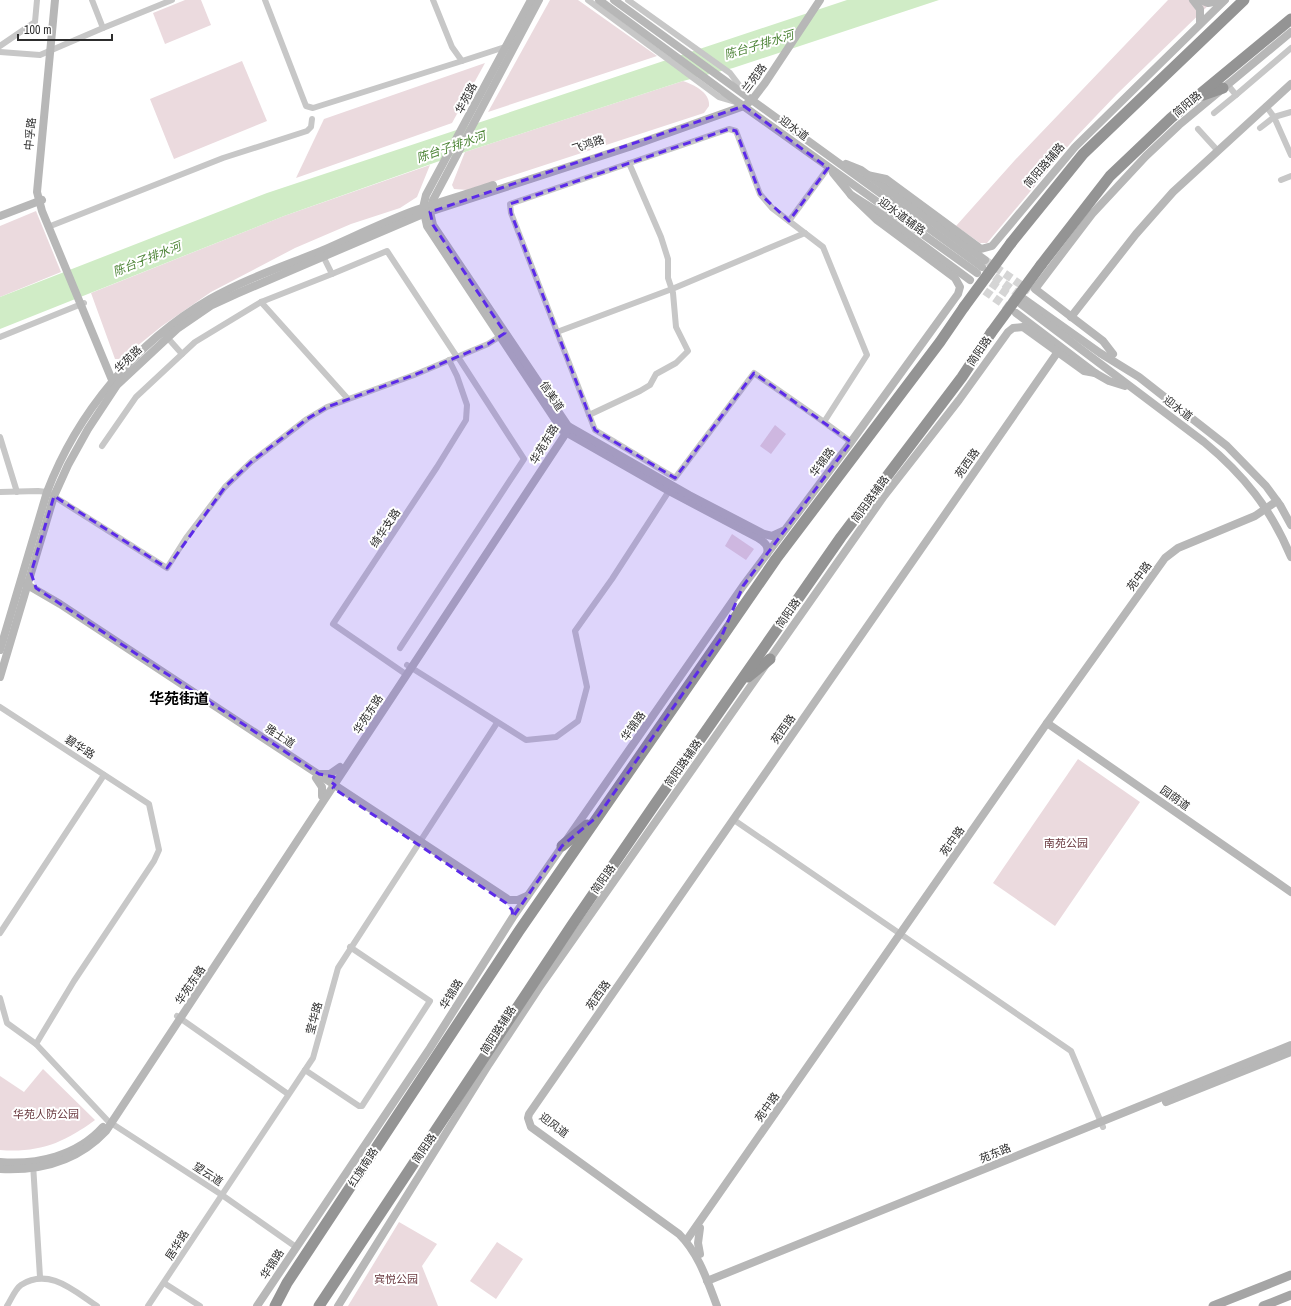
<svg xmlns="http://www.w3.org/2000/svg" width="1291" height="1306" font-family="'Archivo Narrow','Noto Sans SC',sans-serif">
<style>
.green{fill:#ebdade}
.water{fill:#d0ecc6}
.lines{fill:none;stroke-linecap:round;stroke-linejoin:round}
.secondary-tunnel{stroke:#d5d5d5;stroke-width:8;stroke-dasharray:8 4;stroke-linecap:butt}
.street{stroke:#c7c7c7;stroke-width:6}
.secondary{stroke:#b7b7b7;stroke-width:8}
.primary{stroke:#a5a5a5;stroke-width:9}
.highway{stroke:#949494;stroke-width:11}
.highway-bridge{stroke:#949494;stroke-width:11}
.marked{fill:#5c2be9;fill-opacity:0.2;stroke:#5c2be9;stroke-width:3;stroke-dasharray:8 5;stroke-linejoin:round}
.labels{text-anchor:middle;stroke-width:4;stroke-linejoin:round;paint-order:stroke}
.street-label{font-size:11px;fill:#2d2d2d;stroke:#fff}
.park-label{font-size:11px;fill:#6a3a40;stroke:#fff}
.water-label{font-size:12px;font-style:italic;fill:#4c8436;stroke:#fff}
.district-label{font-size:15px;font-weight:bold;fill:#000;stroke:#fff}
</style>
<rect width="100%" height="100%" fill="#fff"/>
<!-- green -->
<g class="green">
<polygon points="185,0 201,0 211,25 165,44 153,13"/>
<polygon points="550,0 578,0 657,56 488,112"/>
<polygon points="1168,0 1214,0 1117,94 1075,138 987,243 980,243 956,226 1015,160"/>
<polygon points="242,61 267,121 174,159 150,99"/>
<polygon points="485,63 452,123 296,178 324,119"/>
<path d="M683 81C694 85 710 92 709 106L704 113 468 190 454 189 452 185 465 152Z"/>
<polygon points="430,165 417,197 400,208 351,224 295,248 211,292 162,326 121,359 115,359 91,293 284,216"/>
<polygon points="36,211 61,272 0,297 0,226"/>
<polygon points="775,425 786,434 771,454 760,446"/>
<polygon points="732,534 754,549 746,560 725,546"/>
<polygon points="1078,759 1140,802 1055,926 993,883"/>
<path d="M43 1069 95 1120C64 1143 39 1153 0 1150V1076L24 1092Z"/>
<polygon points="399,1222 437,1244 422,1266 438,1306 348,1306"/>
<polygon points="497,1242 523,1259 496,1299 470,1281"/>
</g>
<!-- water -->
<polygon class="water" points="847,0 939,0 733,68 683,81 465,152 284,216 0,329 0,297 267,193"/>
<g class="lines">
<!-- secondary-tunnel -->
<g class="secondary-tunnel">
<polyline points="985,260 1030,291"/>
<polyline points="985,269 1022,297"/>
<polyline points="981,276 1019,302"/>
<polyline points="975,284 1013,311"/>
</g>
<!-- street -->
<g class="street">
<polyline points="265,0 306,106 313,108 462,61"/>
<polyline points="433,0 452,47 462,61 508,46"/>
<polyline points="588,0 719,97 736,102"/>
<polyline points="628,0 730,73 746,94"/>
<polyline points="103,28 172,0"/>
<polyline points="0,46 35,22 37,0"/>
<polyline points="0,52 40,55 103,28 92,0"/>
<polyline points="1227,84 1236,95 1291,48"/>
<polyline points="1291,112 1274,117 1291,155"/>
<polyline points="1214,113 1236,95"/>
<polyline points="1260,128 1274,117 1266,106"/>
<polygon points="729,129 736,131 760,194 772,208 823,247 867,355 824,422 754,373 675,478 595,430 511,213 510,204"/>
<polyline points="1198,129 1218,151"/>
<polyline points="1281,180 1291,176"/>
<polyline points="789,221 828,168"/>
<polyline points="48,227 223,158 307,131 311,127 312,119"/>
<polyline points="322,254 332,274 387,251 457,357"/>
<polyline points="261,302 348,399"/>
<polyline points="557,332 672,289 805,233"/>
<polyline points="166,336 182,354"/>
<polyline points="0,337 84,303"/>
<polyline points="589,415 640,391 650,385 656,374 676,363 688,351 676,327 673,293 668,278 668,259 661,237 629,163"/>
<polyline points="824,422 851,442"/>
<polyline points="0,437 17,492"/>
<polyline points="102,446 136,397 195,342 261,302 332,274"/>
<polyline points="0,492 38,491 47,492 167,568 186,538 225,487 251,462 307,419 327,407 414,375 488,344 502,335"/>
<polyline points="400,648 524,459 458,357"/>
<polyline points="407,665 526,740 556,737 578,721 587,687 575,631 612,579 669,491"/>
<polyline points="407,675 333,624 437,467 466,420 467,405 457,376 449,360"/>
<polyline points="0,707 149,804 159,850 154,861 74,981 36,1044 7,1023 0,998"/>
<polyline points="734,820 1071,1051 1103,1127"/>
<polyline points="0,933 104,775"/>
<polyline points="177,1016 288,1094"/>
<polyline points="36,1044 108,1121 222,1195 296,1247"/>
<polyline points="305,1070 359,1106 362,1106 430,1001 350,947"/>
<polyline points="33,1164 40,1277"/>
<polyline points="164,1283 200,1306"/>
<path d="M7 1306C11 1300 15 1289 21 1285 49 1267 74 1291 97 1306"/>
<polyline points="148,1306 313,1058 338,968 497,723"/>
</g>
<!-- secondary -->
<g class="secondary">
<polyline points="55,0 37,192 42,211 112,380 115,382"/>
<path d="M531 0 426 195 423 208 427 226 562 430 669 491 758 538C765 542 769 546 767 554"/>
<polyline points="539,0 433,200 430,212 433,225 568,426 689,495 764,534 772,536 783,531"/>
<polyline points="599,0 739,103 977,273"/>
<polyline points="614,0 982,267"/>
<polyline points="1193,0 1200,9 1200,23"/>
<polyline points="1200,0 1208,3 1224,0"/>
<polyline points="846,164 861,170 985,260"/>
<polyline points="833,173 851,195 881,214 970,280"/>
<polyline points="867,175 886,179 981,249 992,246 1075,147 1225,0"/>
<polyline points="0,216 42,200"/>
<polyline points="1024,299 1100,353 1139,377 1227,446 1266,486 1280,505 1291,525"/>
<path d="M1021 304 1204 442C1244 475 1271 509 1291 557"/>
<polyline points="1016,313 1095,373 1109,381 1125,386"/>
<polyline points="1071,317 1136,234 1173,192 1291,84"/>
<polyline points="1113,354 1103,341 1035,289 1092,214 1146,156 1179,125 1291,32"/>
<polyline points="24,583 60,604 509,900 518,900 527,896"/>
<path d="M0 650 47 492C77 413 136 342 210 299 245 279 284 266 321 251 351 238 381 223 413 211 439 202 467 194 493 185"/>
<polyline points="0,677 54,496 68,465 88,429 117,385 177,329 212,305 236,294 423,214 629,147 744,106 752,100 765,83 820,0"/>
<polyline points="1047,723 1291,892"/>
<polyline points="319,774 330,774 340,767"/>
<polyline points="316,778 322,787 322,796"/>
<polyline points="1166,1102 1291,1052"/>
<path d="M0 1162C37 1165 77 1156 103 1127"/>
<path d="M0 1169C40 1171 78 1161 106 1131L566 433 568 426"/>
<polyline points="700,1228 698,1243 700,1254"/>
<polyline points="686,1241 1047,723 1165,558 1178,548 1255,516 1277,501"/>
<polyline points="707,1281 1291,1045"/>
<polyline points="257,1306 430,1048 513,917 743,586 851,442 958,294 960,287 955,278 877,220 851,195"/>
<polyline points="338,1306 489,1064 539,988 884,496 959,400 1008,332 1013,328 1023,327 1084,371 1095,373"/>
<path d="M717 1306C707 1280 699 1254 679 1234L531 1127 528 1118 529 1114 1057 353"/>
</g>
<!-- primary -->
<g class="primary">
<polyline points="1213,1306 1291,1275"/>
<polyline points="1263,1306 1291,1295"/>
</g>
<!-- highway -->
<g class="highway">
<polyline points="1203,95 1223,88"/>
<polyline points="1011,243 1083,154 1244,0"/>
<polyline points="1041,265 1110,176 1171,118 1291,19"/>
<polyline points="748,677 770,659"/>
<polyline points="562,846 587,825"/>
<polyline points="275,1306 287,1283 519,931 720,640 776,559 940,342 964,307"/>
<polyline points="319,1306 572,925 655,804 841,537 962,377 991,333"/>
</g>
<!-- highway-bridge -->
<g class="highway-bridge">
<polyline points="964,307 1011,243"/>
<polyline points="991,333 1041,265"/>
</g>
</g>
<!-- marked area -->
<path class="marked" d="M744 106 828 168 789 221 760 194 736 131 729 129 510 204 511 213 595 430 675 478 754 373 851 442 743 586 720 640 598 816 562 846 513 917 512 910 506 903 333 788 335 785 331 782 334 777 319 774 36 588 31 573 54 496 167 568 225 487 251 462 307 419 327 407 414 375 488 344 505 333 433 225 430 212Z"/>
<g class="labels">
<!-- street labels -->
<g class="street-label">
<text transform="translate(754 78) rotate(-53)" y="4">兰苑路</text>
<text transform="translate(466 98) rotate(-62)" y="4">华苑路</text>
<text transform="translate(1187 104) rotate(-40)" y="4">简阳路</text>
<text transform="translate(794 128) rotate(36)" y="4">迎水道</text>
<text transform="translate(30 134) rotate(-85)" y="4">中孚路</text>
<text transform="translate(588 144) rotate(-18)" y="4">飞鸿路</text>
<text transform="translate(1044 165) rotate(-49)" y="4">简阳路辅路</text>
<text transform="translate(902 216) rotate(36)" y="4">迎水道辅路</text>
<text transform="translate(979 351) rotate(-56)" y="4">简阳路</text>
<text transform="translate(128 359) rotate(-44)" y="4">华苑路</text>
<text transform="translate(552 396) rotate(56)" y="4">信美道</text>
<text transform="translate(1178 408) rotate(37)" y="4">迎水道</text>
<text transform="translate(544 444) rotate(-59)" y="4">华苑东路</text>
<text transform="translate(822 462) rotate(-53)" y="4">华锦路</text>
<text transform="translate(967 463) rotate(-55)" y="4">苑西路</text>
<text transform="translate(870 499) rotate(-54)" y="4">简阳路辅路</text>
<text transform="translate(385 528) rotate(-56)" y="4">绮华支路</text>
<text transform="translate(1139 576) rotate(-54)" y="4">苑中路</text>
<text transform="translate(788 613) rotate(-55)" y="4">简阳路</text>
<text transform="translate(368 714) rotate(-57)" y="4">华苑东路</text>
<text transform="translate(633 726) rotate(-55)" y="4">华锦路</text>
<text transform="translate(783 729) rotate(-55)" y="4">苑西路</text>
<text transform="translate(280 736) rotate(33)" y="4">雅士道</text>
<text transform="translate(80 747) rotate(33)" y="4">碧华路</text>
<text transform="translate(683 763) rotate(-55)" y="4">简阳路辅路</text>
<text transform="translate(1175 798) rotate(35)" y="4">园荫道</text>
<text transform="translate(952 841) rotate(-55)" y="4">苑中路</text>
<text transform="translate(603 879) rotate(-55)" y="4">简阳路</text>
<text transform="translate(190 985) rotate(-56)" y="4">华苑东路</text>
<text transform="translate(451 994) rotate(-58)" y="4">华锦路</text>
<text transform="translate(598 995) rotate(-55)" y="4">苑西路</text>
<text transform="translate(314 1018) rotate(-75)" y="4">莹华路</text>
<text transform="translate(498 1030) rotate(-57)" y="4">简阳路辅路</text>
<text transform="translate(767 1107) rotate(-55)" y="4">苑中路</text>
<text transform="translate(554 1125) rotate(37)" y="4">迎风道</text>
<text transform="translate(424 1148) rotate(-56)" y="4">简阳路</text>
<text transform="translate(995 1153) rotate(-22)" y="4">苑东路</text>
<text transform="translate(363 1167) rotate(-57)" y="4">红旗南路</text>
<text transform="translate(208 1174) rotate(33)" y="4">望云道</text>
<text transform="translate(177 1245) rotate(-57)" y="4">居华路</text>
<text transform="translate(272 1264) rotate(-57)" y="4">华锦路</text>
</g>
<!-- park labels -->
<g class="park-label">
<text x="1066" y="847">南苑公园</text>
<text x="46" y="1118">华苑人防公园</text>
<text x="396" y="1283">宾悦公园</text>
</g>
<!-- water labels -->
<g class="water-label">
<text transform="translate(759 45) rotate(-17)" y="4">陈台子排水河</text>
<text transform="translate(451 147) rotate(-19)" y="4">陈台子排水河</text>
<text transform="translate(147 259) rotate(-22)" y="4">陈台子排水河</text>
</g>
<!-- district labels -->
<g class="district-label">
<text x="179" y="704">华苑街道</text>
</g>
</g>
<!-- scale -->
<path d="M18 34v6h94v-6" fill="none" stroke="#2d2d2d" stroke-width="2"/>
<text x="24" y="34" font-size="12" fill="#2d2d2d" stroke="#ffffff" stroke-width="3" paint-order="stroke">100 m</text>
</svg>
